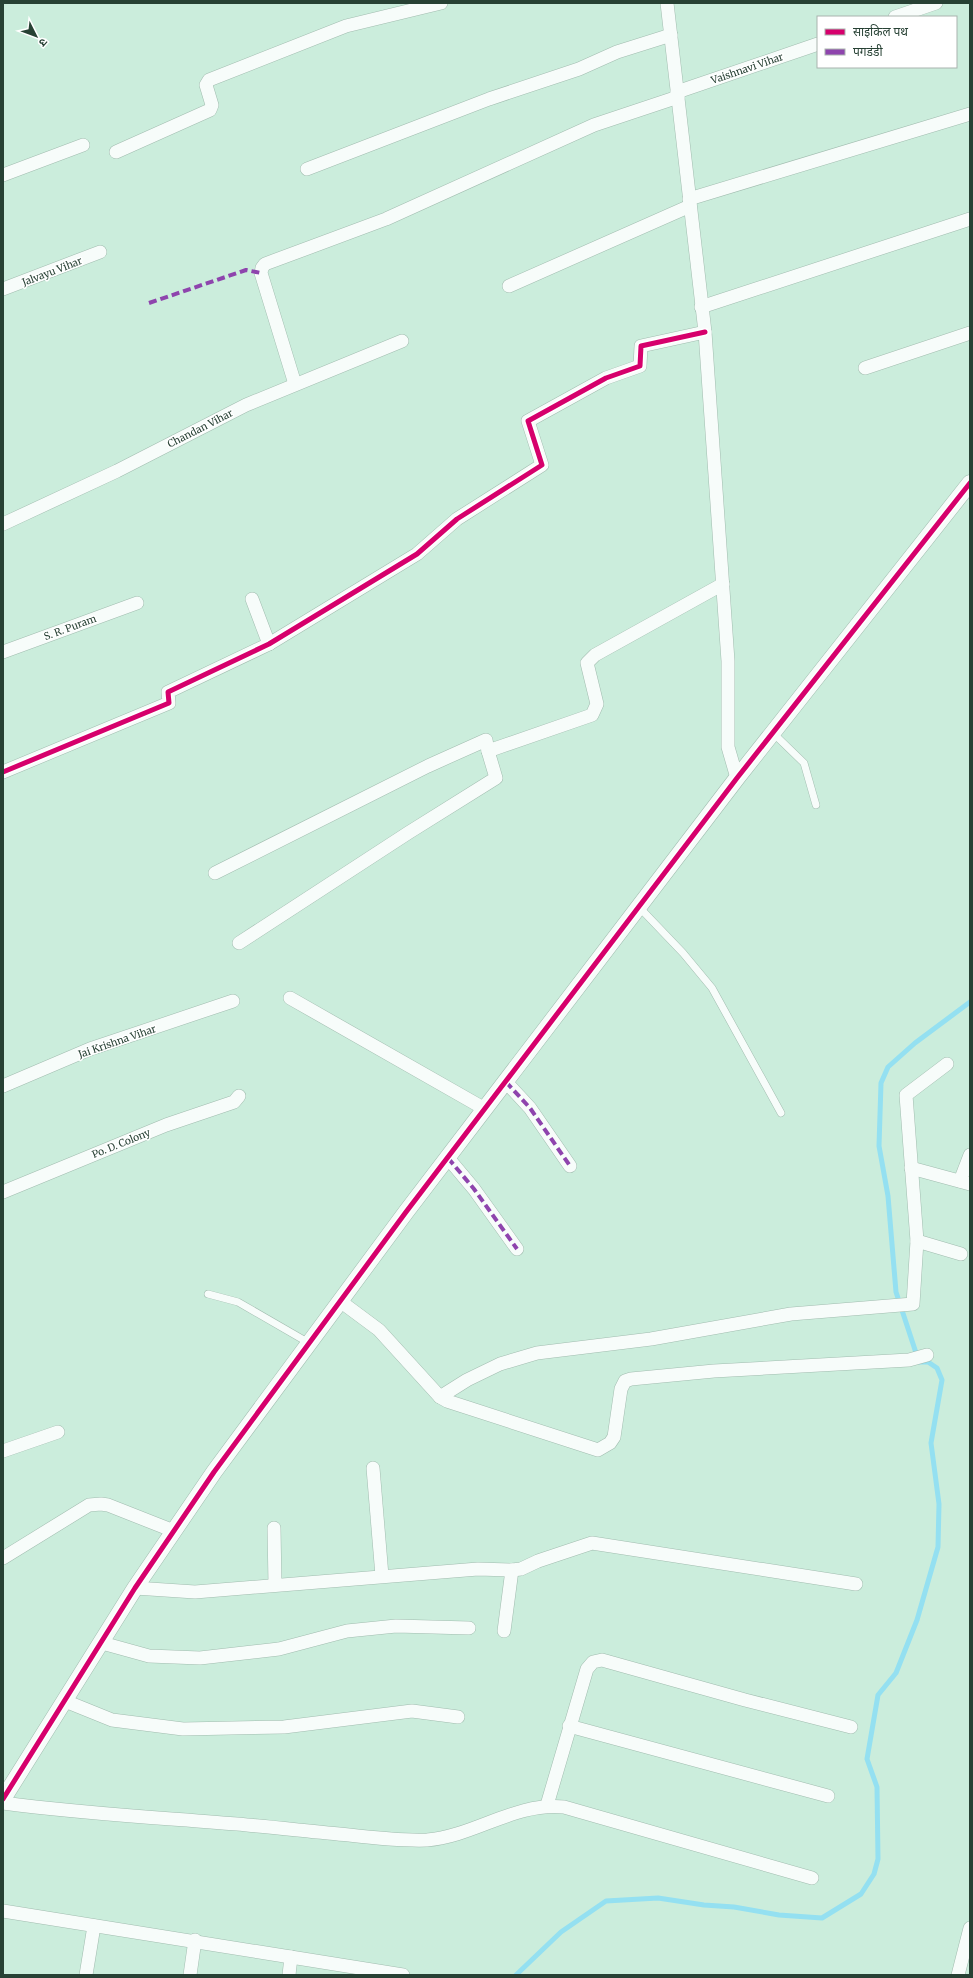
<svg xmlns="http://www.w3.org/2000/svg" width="973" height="1978" font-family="Merriweather,'Noto Sans Devanagari',serif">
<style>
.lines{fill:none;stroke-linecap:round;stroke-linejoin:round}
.stream{stroke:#94e0f1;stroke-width:5}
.service-casing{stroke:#a1bcaf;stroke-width:8}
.minor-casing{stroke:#a1bcaf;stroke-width:14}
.tertiary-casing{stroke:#a1bcaf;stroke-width:17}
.service{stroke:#f7fcfa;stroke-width:7}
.minor{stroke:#f7fcfa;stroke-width:13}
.tertiary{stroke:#f7fcfa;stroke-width:16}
.quiet{stroke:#8e44ad;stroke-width:4;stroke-dasharray:8 4;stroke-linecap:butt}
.cycleway-casing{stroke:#fff;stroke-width:8}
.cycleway{stroke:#d6006c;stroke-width:5}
.labels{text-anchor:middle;stroke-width:3;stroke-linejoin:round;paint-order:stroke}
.street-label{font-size:10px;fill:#274134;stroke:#fff}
</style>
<rect width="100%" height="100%" fill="#cbeddc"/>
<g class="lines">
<!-- stream -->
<polyline class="stream" points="516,1975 561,1932 606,1901 658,1898 704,1905 734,1907 779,1915 822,1918 861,1894 874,1874 878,1859 877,1787 867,1759 878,1695 896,1673 917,1620 938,1547 939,1504 931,1443 942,1380 937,1368 928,1362 919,1362 896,1292 888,1196 879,1146 881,1083 888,1067 915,1043 970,1002"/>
<!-- service casing -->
<g class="service-casing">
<g id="service">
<polyline points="773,733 804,763 816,805"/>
<polyline points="639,907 683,953 712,988 781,1113"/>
<polyline points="208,1294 238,1302 309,1343"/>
</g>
</g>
<!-- minor casing -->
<g class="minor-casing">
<g id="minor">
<polyline points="667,3 705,332 728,661 728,747 737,778"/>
<polyline points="895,17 936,3"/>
<polyline points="677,92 818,44"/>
<polyline points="116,152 210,110 212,105 206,85 209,80 346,26 441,3"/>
<polyline points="307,169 489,99 579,69 617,52 671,35"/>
<polyline points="3,175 83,145"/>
<polyline points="689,199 970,114"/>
<polyline points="509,286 690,206"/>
<polyline points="3,289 100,252"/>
<polyline points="701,307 970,219"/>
<polyline points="865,368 970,333"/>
<polyline points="295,384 261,273 262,268 265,264 386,219 594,125 678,97"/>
<polyline points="3,524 117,471 246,405 402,341"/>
<polyline points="252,599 269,644"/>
<polyline points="3,652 137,603"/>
<polyline points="3,772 169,703 168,692 269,644 417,554 457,519 542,465 528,421 606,378 640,366 641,346 705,332"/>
<polyline points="215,873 428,766 486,740 488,751 592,715 597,704 587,663 595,655 723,584"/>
<polyline points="239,943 408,833 496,778 488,751"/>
<polyline points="290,998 485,1109"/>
<polyline points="506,1082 530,1108 570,1166"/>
<polyline points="3,1086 90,1049 233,1001"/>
<polyline points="448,1158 474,1189 517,1249"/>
<polyline points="911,1168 970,1184"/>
<polyline points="960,1181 970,1155"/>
<polyline points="3,1192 166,1125 234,1102 239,1096"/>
<polyline points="917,1241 961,1254"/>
<polyline points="340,1301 379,1330 440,1397 447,1401 598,1450 610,1443 614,1437 621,1389 625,1381 631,1379 714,1371 909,1360 927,1355"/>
<polyline points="440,1397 467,1380 500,1364 537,1353 651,1339 791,1314 913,1304 917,1241 906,1095 947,1064"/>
<polyline points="3,1451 58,1432"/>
<polyline points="373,1468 382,1576"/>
<polyline points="274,1528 275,1585"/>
<polyline points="3,1558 89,1505 101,1504 108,1505 174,1531"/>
<polyline points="135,1588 195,1592 478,1569 512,1570 521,1569 538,1561 592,1543 856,1584"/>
<polyline points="504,1631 512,1570"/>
<polyline points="102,1643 149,1656 200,1658 279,1649 347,1631 396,1626 469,1628"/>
<polyline points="65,1701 112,1720 183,1729 284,1727 412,1711 458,1717"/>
<polyline points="569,1726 828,1796"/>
<path d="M3 1803C85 1814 165 1818 247 1825 281 1828 315 1832 349 1835 375 1838 401 1841 427 1840 475 1836 515 1802 564 1807L812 1878"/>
<polyline points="547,1805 587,1669 593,1662 602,1660 745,1700 851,1727"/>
<polyline points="3,1911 403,1975"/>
<polyline points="86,1975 94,1926"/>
<polyline points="190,1975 195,1940"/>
<polyline points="289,1975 291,1957"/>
<polyline points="958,1975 970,1928"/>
</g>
</g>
<!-- tertiary casing -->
<g class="tertiary-casing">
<polyline id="tertiary" points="3,1799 135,1588 214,1472 406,1212 737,778 970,483"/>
</g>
<!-- service -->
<use href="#service" class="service"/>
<!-- minor -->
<use href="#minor" class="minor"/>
<!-- tertiary -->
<use href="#tertiary" class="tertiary"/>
<!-- quiet -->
<g class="quiet">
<polyline points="149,303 246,270 261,273"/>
<polyline points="506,1082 530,1108 570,1166"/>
<polyline points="448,1158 474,1189 517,1249"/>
</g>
<!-- cycleway casing -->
<g class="cycleway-casing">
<g id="cycleway">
<polyline points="3,772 169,703 168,692 269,644 417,554 457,519 542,465 528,421 606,378 640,366 641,346 705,332"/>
<polyline points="3,1799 135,1588 214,1472 406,1212 737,778 970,483"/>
</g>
</g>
<!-- cycleway -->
<use href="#cycleway" class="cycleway"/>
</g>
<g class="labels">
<!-- street labels -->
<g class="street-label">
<text transform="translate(747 68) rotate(-19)" y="4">Vaishnavi Vihar</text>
<text transform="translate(52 271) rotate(-21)" y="4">Jalvayu Vihar</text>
<text transform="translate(200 428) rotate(-27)" y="4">Chandan Vihar</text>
<text transform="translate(70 627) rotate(-20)" y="4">S. R. Puram</text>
<text transform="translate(117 1041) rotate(-19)" y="4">Jai Krishna Vihar</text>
<text transform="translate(121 1143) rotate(-22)" y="4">Po. D. Colony</text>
</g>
</g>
<!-- border -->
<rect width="973" height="1978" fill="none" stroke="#274134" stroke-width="8"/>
<!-- legend -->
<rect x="817" y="16" width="140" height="52" fill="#ffffff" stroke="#a9b3ae"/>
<rect x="825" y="29" width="20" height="6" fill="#d6006c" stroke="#a9b3ae"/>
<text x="853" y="36" font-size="12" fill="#274134">साइकिल पथ</text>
<rect x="825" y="49" width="20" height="6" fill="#8e44ad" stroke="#a9b3ae"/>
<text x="853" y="56" font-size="12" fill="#274134">पगडंडी</text>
<!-- north arrow -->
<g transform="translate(36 36) rotate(132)" stroke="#ffffff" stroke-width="3" paint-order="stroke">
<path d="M0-3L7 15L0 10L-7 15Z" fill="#274134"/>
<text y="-6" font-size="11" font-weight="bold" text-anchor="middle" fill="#274134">उ</text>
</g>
</svg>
